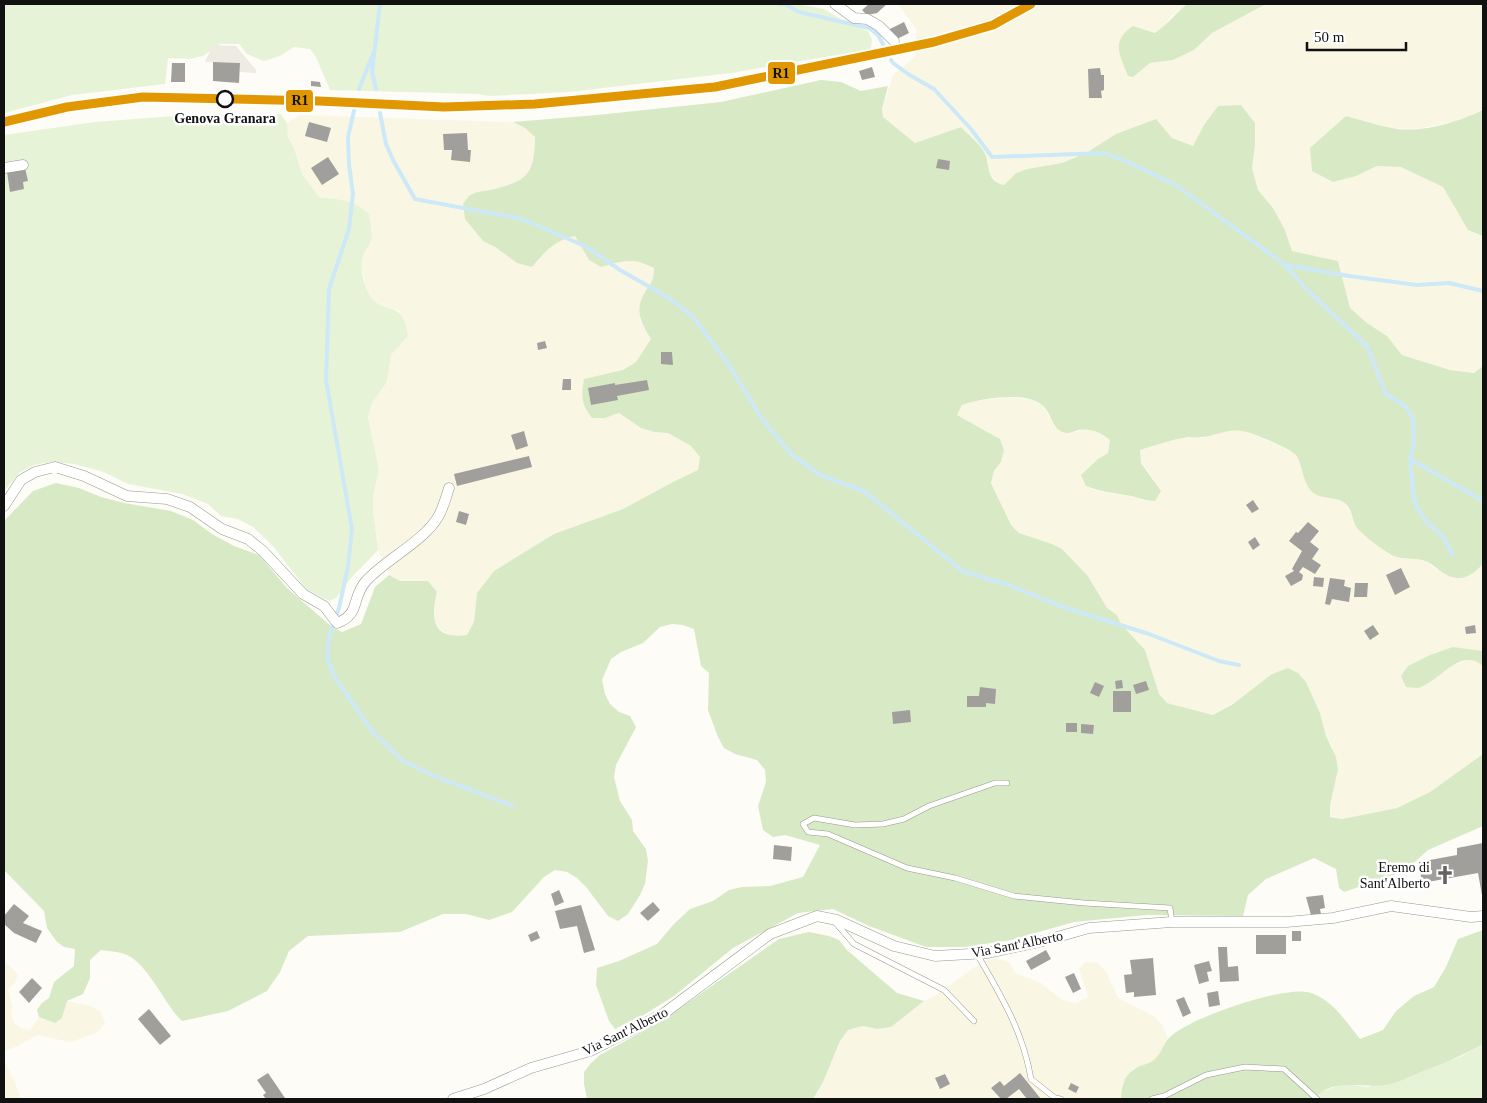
<svg xmlns="http://www.w3.org/2000/svg" width="1487" height="1103" font-family="Georgia,serif">
<style>
.farmland{fill:#f9f7e4}
.green{fill:#e7f3d7}
.forest{fill:#d8eac5}
.plaza{fill:#edebe2}
.lines{fill:none;stroke-linecap:round;stroke-linejoin:round}
.stream{stroke:#cde8f7;stroke-width:4}
.building{fill:#a19f9c}
.lane-casing{stroke:#979795;stroke-width:6}
.street-casing{stroke:#979795;stroke-width:11}
.lane{stroke:#fffffe;stroke-width:5}
.street{stroke:#fffffe;stroke-width:10}
.rail-1-casing{stroke:#fff;stroke-width:12}
.rail-1{stroke:#e09702;stroke-width:9}
.stop-dot{fill:#fff;stroke:#111;stroke-width:2.5}
.labels{text-anchor:middle;stroke-width:5;stroke-linejoin:round;paint-order:stroke}
.stop-label{font-size:14px;font-weight:bold;fill:#111;stroke:#fff}
.poi-label{font-size:14px;fill:#111;stroke:#fff;text-anchor:end}
.street-label{font-size:14px;fill:#111;stroke:#fff}
.line-badge{stroke:#fff;stroke-width:2}
.pale-badge-label{font-size:14px;text-anchor:middle;font-weight:bold;fill:#111}
</style>
<rect width="100%" height="100%" fill="#fdfcf7"/>
<!-- farmland -->
<g class="farmland">
<polygon points="898,4 1187,4 1171,17 1164,26 1155,33 1133,26 1133,77 1150,63 1173,60 1194,50 1212,33 1266,4 1483,4 1483,110 1462,120 1416,129 1393,128 1346,116 1356,176 1377,166 1401,166 1443,187 1468,230 1483,236 1483,366 1474,373 1449,370 1402,355 1387,336 1367,323 1350,308 1338,261 1292,251 1285,230 1273,208 1258,190 1252,168 1255,146 1255,123 1204,125 1194,147 1172,138 1116,134 1086,153 1062,163 1027,169 1016,173 1004,185 997,183 990,174 984,151 961,127 915,143 883,117 882,109 893,75 916,56 916,29"/>
<polygon points="300,115 513,122 525,128 535,137 535,151 532,165 524,178 512,185 471,194 483,241 495,247 517,263 532,267 550,247 561,239 575,236 589,260 601,267 628,260 642,262 654,268 653,282 644,292 640,320 651,339 644,351 636,362 623,370 584,380 605,418 619,413 642,428 654,432 668,433 691,446 700,457 698,470 673,482 623,509 554,534 477,593 474,622 467,635 453,637 441,630 433,619 434,604 437,592 428,581 400,581 389,575 378,550 373,510 373,496 379,470 368,417 372,403 387,382 391,355 408,336 399,311 375,303 367,291 361,265 364,253 371,241 346,201 319,197 302,175 294,148 288,137 287,123"/>
<polygon points="1008,397 1032,400 1043,405 1055,428 1067,433 1090,429 1101,433 1111,440 1108,453 1098,459 1086,486 1097,491 1131,496 1143,501 1155,501 1155,481 1141,462 1140,450 1164,442 1190,437 1202,438 1225,431 1237,430 1249,432 1294,453 1300,464 1307,485 1315,494 1326,498 1338,499 1348,505 1357,528 1394,556 1416,559 1428,562 1437,570 1470,575 1483,564 1483,651 1453,647 1428,683 1446,669 1467,660 1478,661 1483,666 1483,754 1430,792 1397,808 1342,819 1330,816 1330,805 1338,771 1332,746 1326,736 1320,713 1310,693 1243,697 1213,715 1167,703 1159,695 1145,650 1121,624 1117,615 1107,608 1088,576 1062,549 1052,544 1019,533 1011,525 991,483 994,471 1001,462 990,433 957,415 962,405 974,401"/>
<polygon points="995,958 1009,962 1016,973 1041,983 1062,1000 1076,1003 1088,997 1079,969 1085,962 1098,963 1107,973 1118,998 1154,1016 1163,1026 1168,1039 1163,1051 1153,1061 1140,1066 1122,1084 1121,1099 813,1099 823,1082 840,1041 848,1030 863,1026 877,1029 891,1027 924,1001 936,995 982,962"/>
<polygon points="4,961 13,969 18,975 15,983 8,989 12,1006 11,1015 14,1023 21,1028 30,1030 39,1017 55,1023 62,1018 67,1001 91,1006 101,1012 105,1023 98,1032 74,1041 69,1042 38,1035 18,1046 4,1051"/>
<polygon points="4,1060 16,1085 21,1099 4,1099"/>
</g>
<!-- green -->
<g class="green">
<polygon points="4,4 798,4 824,9 851,25 868,31 872,39 871,49 731,73 569,92 489,96 478,94 330,90 316,57 310,49 294,47 280,56 264,61 247,54 239,44 220,44 203,56 189,59 168,58 165,84 72,95 4,113"/>
<path d="M281 114 287 123 288 137 294 148 302 174 319 197C340 200 353 199 369 214 370 222 373 234 371 241 370 245 367 248 365 251 359 263 362 280 368 292 380 318 403 295 408 336L391 355 387 382 372 403 368 417 379 470 373 496V510L378 550 351 578 336 598 329 601 306 589 273 546 253 527 238 519 221 516 208 504 182 494 128 484 104 472 74 464 51 462 34 465 19 473 4 491V135L95 122 189 115Z"/>
<polygon points="1483,1044 1483,1099 1314,1099 1320,1092 1343,1084 1368,1087 1460,1057"/>
</g>
<!-- forest -->
<g class="forest">
<path d="M1187 4H1266L1212 33 1194 50 1173 60 1150 63 1133 77 1128 76C1120 55 1110 41 1133 26L1155 33C1167 25 1176 13 1187 4Z"/>
<path d="M821 80 841 82 861 91 888 86 882 109 883 117 915 143 961 127C968 134 977 142 983 150 991 162 984 181 1004 185L1016 173 1027 169 1062 163 1086 153 1116 134 1156 119 1172 138 1193 146 1204 125 1218 106 1241 105 1255 123V146L1252 168 1258 190 1273 208 1285 230 1292 251 1338 261 1350 308 1367 323 1387 336 1402 355 1450 370 1474 373 1483 366V564C1476 571 1468 579 1457 578 1445 577 1438 568 1428 562 1417 557 1405 560 1394 556 1385 552 1365 537 1358 529 1352 523 1353 511 1347 505 1339 496 1325 500 1315 494 1302 486 1304 466 1295 454 1290 449 1255 434 1247 432 1231 427 1218 435 1203 437 1198 438 1193 437 1188 437 1171 440 1156 445 1140 450L1141 463 1161 491 1155 501C1145 501 1140 498 1131 496 1115 493 1101 492 1086 486L1081 475 1098 459 1108 453 1110 440C1100 432 1091 428 1078 430 1075 431 1070 433 1067 433 1050 431 1053 413 1042 405 1025 391 981 398 962 405L957 415 1000 439 1004 450 1001 462 994 471 991 483 1011 525 1019 533 1052 544 1062 549 1088 576 1107 608 1117 615 1121 624 1145 650 1159 694 1167 703 1213 715 1233 704 1272 674 1288 668 1298 673 1306 682 1320 713 1326 736 1336 757 1338 770 1330 805V817L1342 819 1397 808 1430 792 1483 754V826L1428 850 1405 871 1344 892 1339 888 1336 869 1314 858 1266 879 1248 895 1243 916 1147 915 1074 922 1011 940 965 947H926L869 926 833 909 798 913 733 948 674 996 642 1016 615 1029 609 1021 596 985 597 968 619 961 657 944 673 925 690 909 713 901 729 890 742 887 770 886 803 877 820 845 785 835 773 837 763 830 758 806 766 782 765 770 757 760 735 754 724 748 718 737 708 710 709 673 701 666 694 629 683 625 672 624 660 627 643 643 621 652 611 659 602 680 605 694 610 704 619 712 630 716 636 727 616 765 614 777 620 801 632 820 633 831 646 849 648 861 645 884 640 895 628 914 618 921 608 916 586 887 577 878 567 872 555 870 544 877 512 912 489 920 466 914H443L400 932 308 936 289 951 280 972 267 991 228 1011 182 1021C164 1004 149 965 127 955 120 952 109 951 101 950L90 960V978L83 994 67 1001 62 1018 55 1023 39 1017 37 1010 42 1003 49 998 54 982 74 966 75 949 64 947 57 942 47 928 44 911 4 870V521L33 491 56 483 79 488 101 497 124 503 171 511 193 520 212 534 234 546 259 555 287 588 332 627 342 632 361 624 375 587 389 575 400 581H428L437 592C430 619 433 640 467 635L474 622 477 593 494 571 554 534 623 509 673 482 698 470 700 457 691 446 668 433 654 432 641 428 619 413 605 418H592C581 404 581 397 584 379L623 370 636 362 651 339C642 324 634 311 644 294 651 281 653 285 654 268 632 257 624 261 601 267L589 260 575 236C553 241 546 251 532 267L517 263 495 247 483 241 465 219 463 204C465 201 468 197 470 195 475 192 484 191 490 190 525 182 535 176 535 137L525 128 513 122 597 115 721 102Z"/>
<path d="M1483 110V236L1468 230 1443 187 1401 167 1377 166 1356 176 1333 182 1312 171 1310 148 1346 116C1362 120 1377 125 1392 128 1420 134 1458 122 1483 110Z"/>
<path d="M1453 647 1483 651V666C1460 646 1439 683 1418 688 1414 688 1409 687 1406 687L1401 676 1408 666 1430 655Z"/>
<path d="M1483 930V1044C1462 1056 1439 1065 1416 1074 1408 1077 1399 1082 1391 1084 1365 1090 1333 1076 1314 1099H1121C1122 1083 1124 1074 1140 1066 1145 1064 1150 1063 1154 1060 1162 1053 1163 1044 1169 1038 1188 1018 1281 987 1307 992 1331 997 1346 1022 1360 1039L1383 1030 1396 1011 1414 996 1434 987 1446 967 1458 939Z"/>
<polygon points="809,932 829,936 839,940 847,950 897,993 924,1001 891,1027 877,1029 863,1026 848,1030 840,1041 823,1082 813,1099 587,1099 584,1084 584,1072 591,1063 600,1055 663,1020 779,939"/>
</g>
<!-- plaza -->
<polygon class="plaza" points="213,45 236,46 256,70 256,73 240,72 240,63 205,62"/>
<g class="lines">
<!-- stream -->
<g class="stream">
<polyline points="779,4 785,4 799,12 869,28 878,35 883,44"/>
<polyline points="891,60 893,63 908,74 934,89 971,129 992,157 1104,153 1130,163 1176,185 1285,265 1306,289 1367,346 1386,394 1405,406 1413,419 1414,443 1410,459 1413,492 1416,506 1426,521 1444,538 1453,555"/>
<polyline points="359,89 373,54"/>
<polyline points="376,89 372,72 380,4"/>
<polyline points="354,111 348,137 349,164 353,194 349,229 329,289 326,380 352,529 348,567 339,608 329,637 327,657 334,676 372,731 403,761 434,776 513,806"/>
<polyline points="380,113 386,144 393,160 415,199 522,219 587,247 620,270 669,298 692,316 729,365 762,419 792,455 820,475 864,491 962,571 1008,585 1063,607 1149,634 1219,661 1239,665"/>
<polyline points="1286,265 1349,276 1417,285 1449,283 1483,291"/>
<polyline points="1410,459 1483,501"/>
</g>
</g>
<!-- building -->
<g class="building">
<polygon points="869,4 887,4 877,13 867,15 862,10"/>
<polygon points="904,22 909,33 897,39 888,30"/>
<polygon points="213,62 240,63 239,83 213,81"/>
<polygon points="172,63 185,63 185,82 171,82"/>
<polygon points="872,67 875,77 862,80 859,71"/>
<polygon points="1100,68 1101,75 1104,75 1104,90 1101,91 1102,98 1089,98 1088,69"/>
<polygon points="311,81 320,82 321,87 311,86"/>
<polygon points="309,122 331,128 327,142 305,136"/>
<polygon points="467,133 468,150 471,150 470,162 451,160 452,150 444,150 443,134"/>
<polygon points="328,157 339,174 322,185 311,168"/>
<polygon points="938,159 950,161 949,170 936,168"/>
<polygon points="25,168 28,181 23,182 24,189 10,192 7,172"/>
<polygon points="545,341 547,348 538,350 537,343"/>
<polygon points="661,352 672,352 673,365 661,364"/>
<polygon points="563,379 571,379 571,390 562,390"/>
<polygon points="647,380 649,390 617,396 618,400 591,405 588,388 615,383 615,385"/>
<polygon points="524,431 528,446 516,450 511,435"/>
<polygon points="529,456 532,467 457,486 454,474"/>
<polygon points="1253,500 1259,509 1252,513 1246,505"/>
<polygon points="459,511 469,514 466,525 456,522"/>
<polygon points="1308,522 1319,531 1310,542 1319,549 1312,559 1321,565 1315,574 1303,567 1299,572 1303,575 1302,580 1291,586 1285,576 1294,571 1292,569 1302,551 1289,541 1296,532 1298,533"/>
<polygon points="1255,537 1260,545 1253,550 1248,542"/>
<polygon points="1401,568 1410,587 1395,595 1386,575"/>
<polygon points="1314,577 1324,578 1323,587 1313,586"/>
<polygon points="1330,578 1345,580 1344,586 1351,588 1349,602 1332,599 1330,605 1325,604"/>
<polygon points="1355,583 1368,583 1367,597 1354,597"/>
<polygon points="1373,625 1379,634 1370,640 1364,631"/>
<polygon points="1475,625 1476,633 1466,634 1465,627"/>
<polygon points="1122,680 1123,688 1116,689 1115,681"/>
<polygon points="1146,681 1149,690 1136,694 1133,685"/>
<polygon points="1095,682 1104,686 1099,697 1090,693"/>
<polygon points="980,687 996,689 995,704 986,703 986,707 967,707 967,696 979,696"/>
<rect x="1113" y="691" width="18" height="21"/>
<polygon points="910,710 911,722 893,724 892,712"/>
<rect x="1066" y="723" width="11" height="9"/>
<polygon points="1081,724 1094,725 1093,734 1081,733"/>
<polygon points="1483,843 1483,901 1478,873 1422,883 1419,862 1457,855 1457,848"/>
<polygon points="774,845 792,847 791,861 773,859"/>
<polygon points="559,890 564,902 555,906 551,894"/>
<polygon points="1323,895 1325,908 1320,909 1321,914 1311,915 1306,897"/>
<polygon points="653,902 660,910 648,921 640,913"/>
<polygon points="14,904 29,916 23,923 42,931 36,943 14,933 4,924 4,916"/>
<polygon points="581,905 595,950 584,953 577,926 560,929 555,911"/>
<polygon points="537,931 540,938 531,942 528,935"/>
<rect x="1292" y="931" width="9" height="10"/>
<rect x="1256" y="935" width="30" height="19"/>
<polygon points="1218,947 1227,947 1228,967 1238,966 1239,981 1220,982"/>
<polygon points="1046,950 1051,959 1031,970 1026,961"/>
<polygon points="1153,958 1156,995 1134,997 1134,992 1126,993 1124,975 1132,974 1130,960"/>
<polygon points="1209,961 1212,971 1207,972 1209,981 1199,984 1194,965"/>
<polygon points="1074,973 1081,989 1073,993 1065,977"/>
<polygon points="32,978 42,988 29,1003 19,992"/>
<polygon points="1218,991 1220,1005 1209,1007 1207,993"/>
<polygon points="1184,997 1191,1013 1183,1017 1176,1000"/>
<polygon points="149,1009 171,1036 160,1045 138,1019"/>
<polygon points="268,1073 285,1098 284,1099 266,1099 263,1095 266,1093 257,1080"/>
<polygon points="1020,1073 1041,1099 1027,1099 1019,1089 1006,1099 1001,1099 991,1088 1000,1081 1004,1086"/>
<polygon points="945,1074 950,1084 940,1089 935,1078"/>
<polygon points="1071,1083 1079,1087 1076,1093 1068,1089"/>
</g>
<g class="lines">
<!-- lane casing -->
<g class="lane-casing">
<g id="lane">
<polyline points="1007,783 995,783 929,806 904,819 883,824 855,825 814,818 803,824 808,832 828,834 907,868 955,878 1014,896 1084,903 1170,908 1172,922"/>
<polyline points="834,921 854,944 944,990 974,1021"/>
<path d="M977 954C1001 996 1023 1031 1031 1079L1055 1098 1061 1099"/>
<polyline points="1152,1099 1164,1096 1206,1075 1245,1067 1284,1069 1317,1099"/>
</g>
</g>
<!-- street casing -->
<g class="street-casing">
<g id="street">
<polyline points="835,4 854,18 867,19 879,26 894,41"/>
<polyline points="4,168 23,165"/>
<path d="M4 506 21 480 35 472 55 467 84 476 127 496 167 499 190 507 222 529 248 539 263 551 303 594 324 606 337 623C361 614 351 598 366 581 386 559 423 542 438 517 443 509 446 497 449 488"/>
<polyline points="453,1099 484,1089 531,1068 590,1051 663,1014 770,934 817,916 837,920 894,946 935,956 987,953 1043,941 1089,928 1172,922 1286,922 1333,918 1391,906 1471,917 1483,916"/>
</g>
</g>
<!-- lane -->
<use href="#lane" class="lane"/>
<!-- street -->
<use href="#street" class="street"/>
<!-- rail-1 casing -->
<g class="rail-1-casing">
<polyline id="rail-1" points="4,122 67,107 143,97 319,101 444,107 535,104 715,87 934,42 993,25 1031,4"/>
</g>
<!-- rail-1 -->
<use href="#rail-1" class="rail-1"/>
</g>
<!-- icons -->
<defs>
<g id="church-bare" transform="scale(1.5)"><path d="M-1.2-6h2.4v3.5h3.3v2.4h-3.3V6h-2.4V-.1h-3.3v-2.4h3.3Z" fill="#646362" stroke="#fff" stroke-width="2.5" paint-order="stroke"/></g>
</defs>
<g fill-rule="evenodd">
<use href="#church-bare" x="1445" y="875"/>
</g>
<!-- markers -->
<circle class="stop-dot" cx="225" cy="99" r="8"/>
<g class="labels">
<!-- stop labels -->
<g class="stop-label">
<text x="225" y="123">Genova Granara</text>
</g>
<!-- poi labels -->
<g class="poi-label">
<text x="1430" y="872">Eremo di<tspan x="1430" dy="16">Sant'Alberto</tspan></text>
</g>
<!-- street labels -->
<g class="street-label">
<text transform="translate(1017 944) rotate(-11)" y="5">Via Sant'Alberto</text>
<text transform="translate(625 1031) rotate(-26)" y="5">Via Sant'Alberto</text>
</g>
</g>
<g class="line-badge">
<rect x="767" y="61" width="29" height="24" rx="5" fill="#e09702"/>
<rect x="285" y="89" width="29" height="24" rx="5" fill="#e09702"/>
</g>
<g class="pale-badge-label">
<text x="781" y="78">R1</text>
<text x="300" y="105">R1</text>
</g>
<!-- border -->
<rect width="1487" height="1103" fill="none" stroke="#111111" stroke-width="10"/>
<!-- scale -->
<path d="M1307 42v8h99v-8" fill="none" stroke="#111111" stroke-width="2.5"/>
<text x="1314" y="42" font-size="15" fill="#111111" stroke="#ffffff" stroke-width="4" paint-order="stroke">50 m</text>
</svg>
